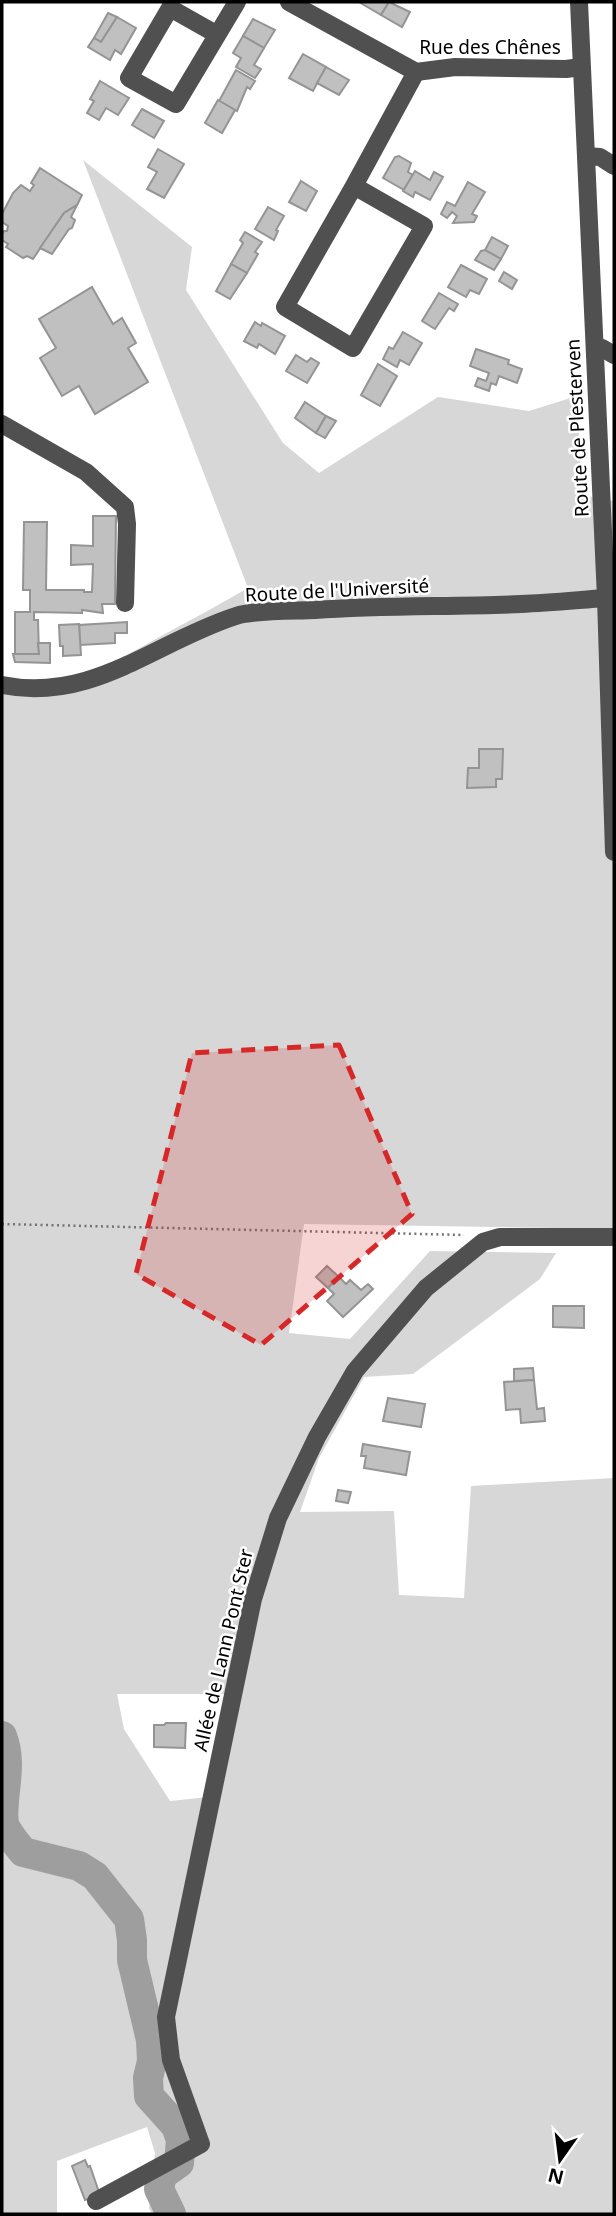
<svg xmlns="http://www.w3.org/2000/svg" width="616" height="2216" font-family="'Noto Sans',sans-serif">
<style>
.green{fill:#d7d7d7;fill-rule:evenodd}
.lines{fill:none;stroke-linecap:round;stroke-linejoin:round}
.river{stroke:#9e9e9e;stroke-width:30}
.building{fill:#c0c0c0;stroke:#949494;stroke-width:2}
.path{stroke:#727272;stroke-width:2.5;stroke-dasharray:2 3.5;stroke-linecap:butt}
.minor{stroke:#505050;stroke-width:18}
.marked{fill:#d62828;fill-opacity:0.2;stroke:#d62828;stroke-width:5;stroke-dasharray:14 9;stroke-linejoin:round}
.labels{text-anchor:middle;stroke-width:5;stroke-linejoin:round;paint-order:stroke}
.street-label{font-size:19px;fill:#000;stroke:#fff}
</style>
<rect width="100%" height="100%" fill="#fff"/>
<!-- green -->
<path class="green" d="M83 160 192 247 186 290 283 443 319 473 438 397 529 411 577 396 582 495 614 501V1229L304 1224 289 1333 350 1339 430 1251 556 1253 540 1279 413 1374 364 1377 319 1458 300 1512 394 1511 399 1595 464 1598 471 1486 614 1478V2214H152L149 2208 155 2153 147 2127 57 2161V2214H2V677C62 695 112 663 163 635 191 620 220 604 248 588ZM117 1694H242L218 1796 170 1801 124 1729Z"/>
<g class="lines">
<!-- river -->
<path class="river" d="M2 1736C14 1766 0 1798 4 1824 7 1833 17 1844 23 1852L79 1866 95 1876 129 1919 132 1940V1960L151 2040 152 2061 148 2078 149 2096 176 2126 181 2140 179 2163 162 2175 159 2189 171 2214"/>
</g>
<!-- building -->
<g class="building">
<polygon points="359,2 389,2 381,15"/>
<polygon points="389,2 410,12 402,27 381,15"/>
<polygon points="108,13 117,17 101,42 94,38"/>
<polygon points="117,17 136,28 121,54 115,50 110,60 88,47 94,38 101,42"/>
<polygon points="253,19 275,30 264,48 243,36"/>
<polygon points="243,36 264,48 254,65 261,69 255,78 236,67 241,58 233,53"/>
<polygon points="303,54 326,67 313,91 289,78"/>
<polygon points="326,67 349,80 339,95 317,83"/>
<polygon points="236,70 255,81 250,89 247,87 237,111 219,101"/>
<polygon points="100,81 129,98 118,115 106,108 99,120 87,113 94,101 90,99"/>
<polygon points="218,100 235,110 222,133 205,123"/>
<polygon points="142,109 164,121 154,138 132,125"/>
<polygon points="158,149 184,164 164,198 147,189 157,172 148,167"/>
<polygon points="399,156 411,163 408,172 413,175 404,190 383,178 395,157"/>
<polygon points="40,168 82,195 77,205 64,213 33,259 27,256 23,258 6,247 8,244 2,240 2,235 4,231 7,231 8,226 2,222 2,214 13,193 21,185 30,191 34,185 31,183"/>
<polygon points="415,171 430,180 434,172 443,177 430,200 415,192 413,197 403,191"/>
<polygon points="301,181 317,191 306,211 289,202"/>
<polygon points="468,182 485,192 472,214 477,216 474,222 453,223 457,216 452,212 447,218 441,214 447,202 455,206"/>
<polygon points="77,205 71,217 75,220 72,228 69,229 52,254 40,248 64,213"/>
<polygon points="268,207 284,216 276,230 278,231 274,240 255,229"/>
<polygon points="245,232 262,242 255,252 258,254 247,273 231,264 243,243 240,240"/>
<polygon points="492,237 508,246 501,259 485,250"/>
<polygon points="485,250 501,259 494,270 475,260 481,251"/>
<polygon points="231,264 247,273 230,299 216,291"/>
<polygon points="461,265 487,279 479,294 470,290 466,297 448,287"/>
<polygon points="504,272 517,280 512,289 499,281"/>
<polygon points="92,287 113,324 122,318 136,343 128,348 148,382 95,414 79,386 62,396 40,358 56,348 39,319"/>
<polygon points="439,293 458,304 454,311 449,308 435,329 422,321"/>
<polygon points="255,322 261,326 262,323 285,336 275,354 259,344 257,348 244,341"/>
<polygon points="403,332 422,343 409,365 400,360 397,367 383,359 389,347 393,349"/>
<polygon points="476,349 509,360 508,364 522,369 517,383 499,376 496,385 491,383 489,391 475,386 478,378 486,381 489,373 470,366"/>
<polygon points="296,355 307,362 311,358 319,363 307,383 286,371"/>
<polygon points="378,364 397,376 380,406 361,395"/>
<polygon points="305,402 326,416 316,433 295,418"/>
<polygon points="326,416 336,421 325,438 316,433"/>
<polygon points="93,516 116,516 115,604 102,604 103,613 82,610 82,613 34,612 34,620 38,620 39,654 15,654 15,612 30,612 30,590 23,590 24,522 47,522 46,590 84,590 84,592 92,592 93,564 71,565 71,545 93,546"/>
<polygon points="127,622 127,633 115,633 115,643 80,645 79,625"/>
<polygon points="79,624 81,655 63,656 63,646 60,646 59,625"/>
<polygon points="38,643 50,643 50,663 15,662 13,654 39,654"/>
<polygon points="479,749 503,749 502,779 496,779 496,787 467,788 468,768 479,768"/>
<polygon points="327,1266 339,1277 328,1288 316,1277"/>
<polygon points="339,1277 346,1284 350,1280 361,1290 368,1284 373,1289 343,1317 327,1301 334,1294 328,1288"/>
<polygon points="553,1306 584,1306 584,1328 553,1327"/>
<polygon points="533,1368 534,1380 514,1381 514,1369"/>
<polygon points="534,1380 537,1409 544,1408 545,1421 521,1423 520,1409 506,1410 504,1382"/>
<polygon points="388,1398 425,1404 421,1427 383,1421"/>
<polygon points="363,1444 410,1452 406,1475 364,1468 366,1456 361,1456"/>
<polygon points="338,1490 351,1492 348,1503 336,1501"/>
<polygon points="166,1723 186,1723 185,1748 154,1747 154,1725 164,1725"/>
<polygon points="85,2160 88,2167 90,2166 100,2195 85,2200 72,2166"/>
</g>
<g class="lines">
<!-- path -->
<polyline class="path" points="2,1224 464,1235"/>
<!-- minor -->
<g class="minor">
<polyline points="289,2 416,72 455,67 566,69 581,67"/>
<polyline points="579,2 606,598 614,852"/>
<polyline points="216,34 170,8 129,78 176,104 237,2"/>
<polyline points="586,156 600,157 614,166"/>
<polyline points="354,186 424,226 353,348 285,307 354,186 416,72"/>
<polyline points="595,348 602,348 614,355"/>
<polyline points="2,424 86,472 125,507 127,524 125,603"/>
<path d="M2 685C92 703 155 642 236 616 255 610 293 611 315 610 384 605 452 607 521 604 549 603 578 600 606 598"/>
<polyline points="96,2201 201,2144 171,2060 166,2017 253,1599 278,1518 317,1437 355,1371 426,1288 483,1242 500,1237 614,1237"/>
</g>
</g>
<!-- marked area -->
<path class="marked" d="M339 1045 412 1214 261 1345 136 1274 192 1053Z"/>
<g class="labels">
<!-- street labels -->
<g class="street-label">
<text x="490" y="54">Rue des Chênes</text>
<text transform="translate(577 428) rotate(-93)" y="7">Route de Plesterven</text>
<text transform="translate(337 590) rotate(-3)" y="7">Route de l'Université</text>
<text transform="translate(223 1650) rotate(-77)" y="7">Allée de Lann Pont Ster</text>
</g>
</g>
<!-- border -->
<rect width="616" height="2216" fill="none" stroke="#000000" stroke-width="7"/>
<!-- north arrow -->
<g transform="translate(560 2160) rotate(194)" stroke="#ffffff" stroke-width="5" paint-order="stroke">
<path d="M0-5L12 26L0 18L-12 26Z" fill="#000000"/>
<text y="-10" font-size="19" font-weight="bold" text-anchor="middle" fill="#000000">N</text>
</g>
</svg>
